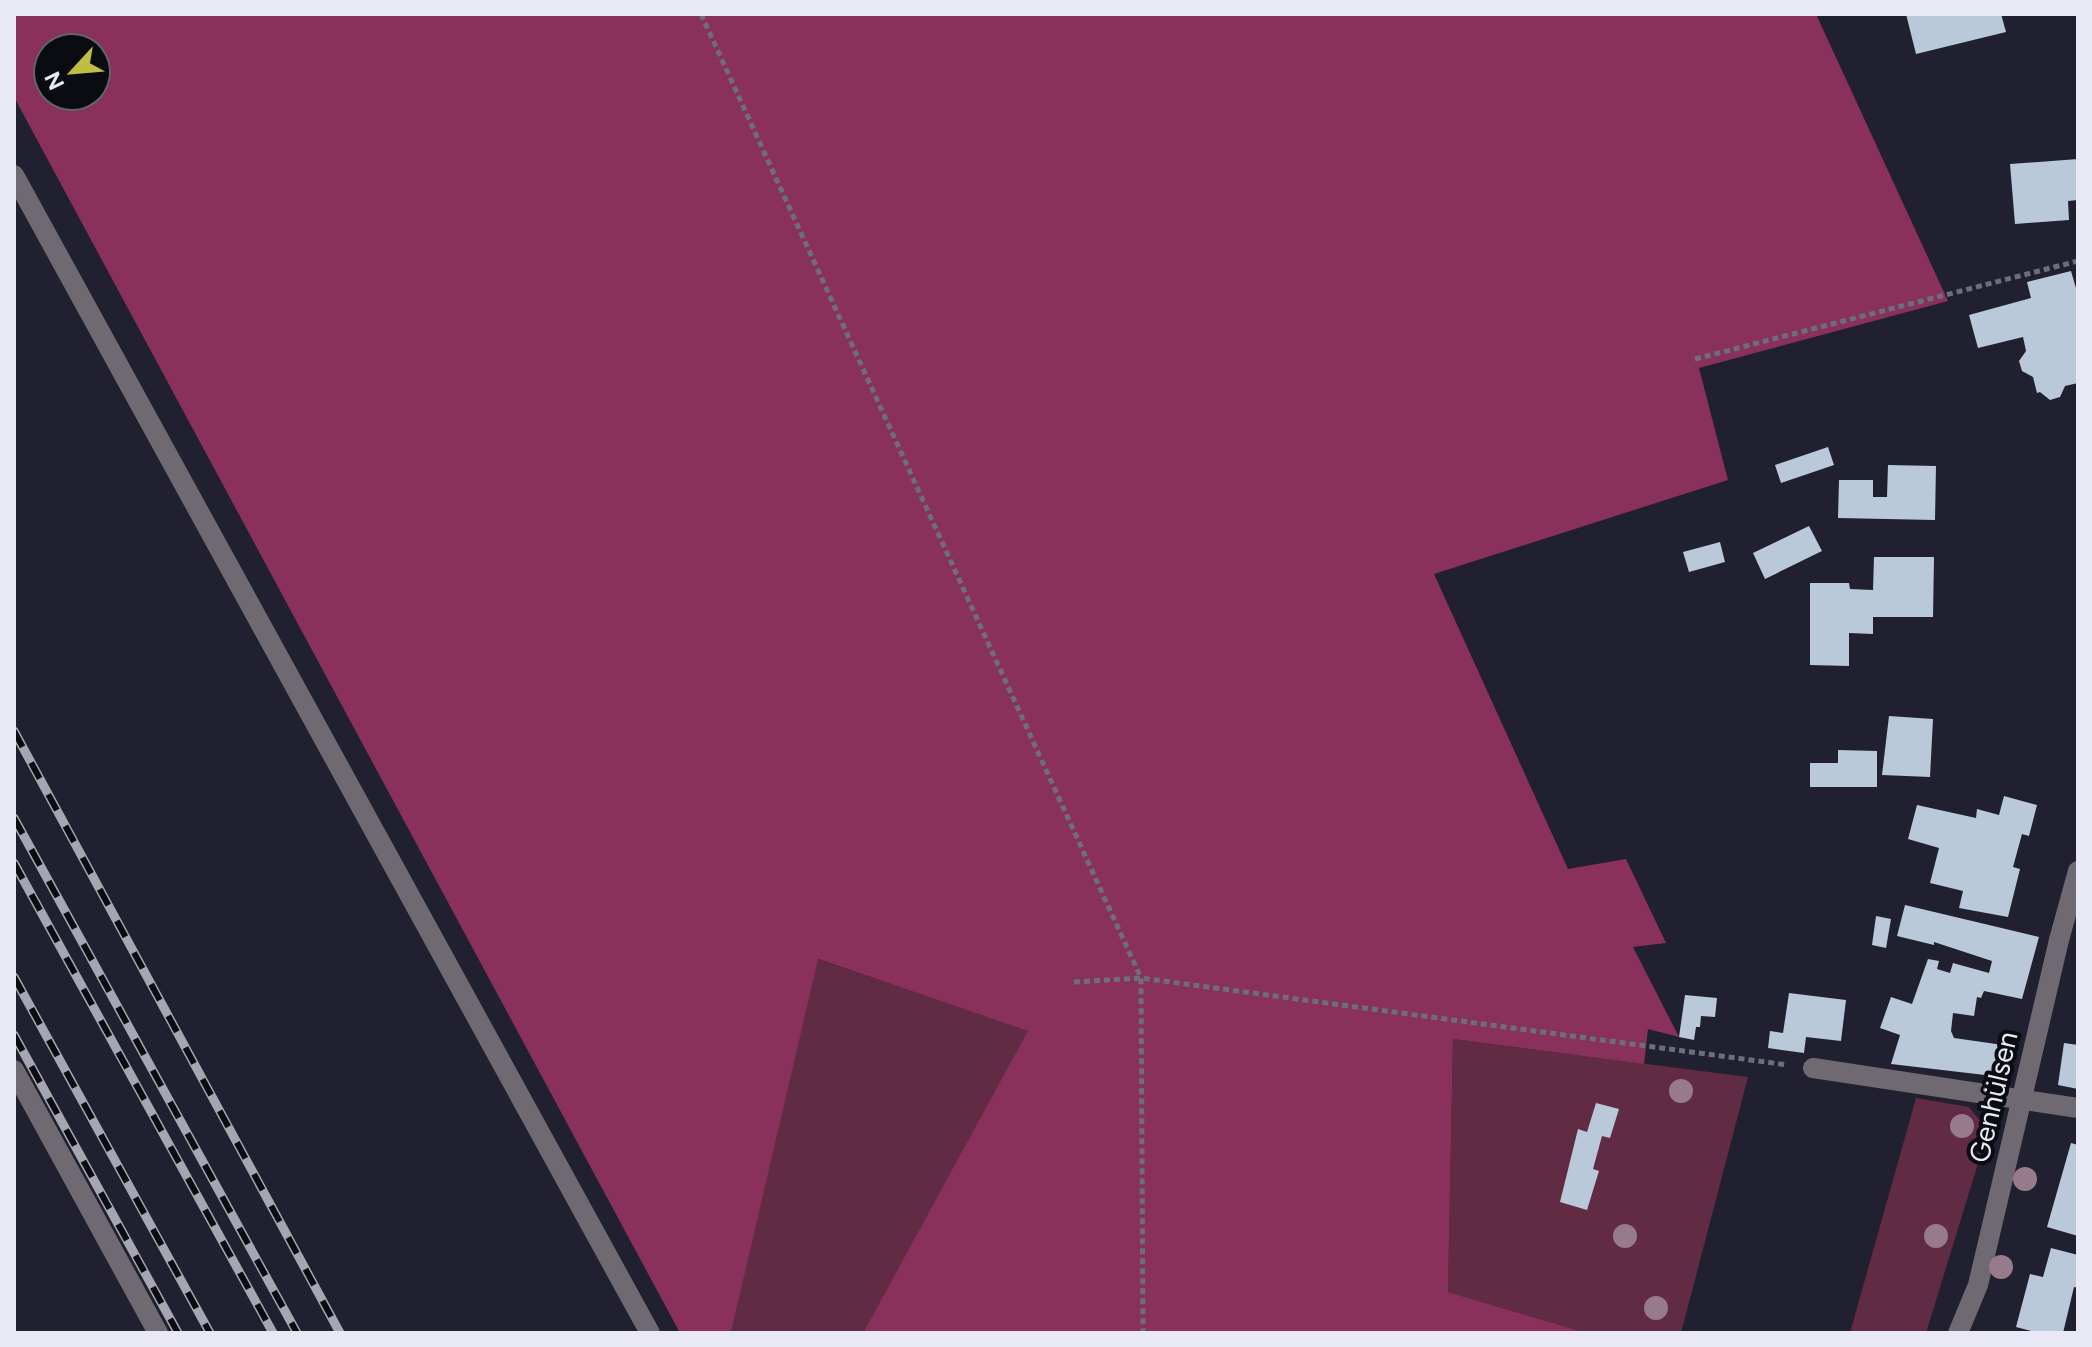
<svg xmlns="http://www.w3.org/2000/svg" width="2092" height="1347" font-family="Figtree,sans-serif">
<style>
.green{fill:#622b44}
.forest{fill:#89305b;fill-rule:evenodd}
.building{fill:#b9c9d9}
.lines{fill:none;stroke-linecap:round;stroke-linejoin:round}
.path{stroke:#6d6e7c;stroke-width:5;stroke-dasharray:6 4;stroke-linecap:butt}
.minor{stroke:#6f6a71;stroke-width:20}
.rail-casing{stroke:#a6a6b3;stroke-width:9}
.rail{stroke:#0b0b12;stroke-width:6;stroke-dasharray:18;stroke-linecap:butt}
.tree{fill:#977b8c}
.labels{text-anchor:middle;stroke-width:8;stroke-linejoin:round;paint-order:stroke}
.street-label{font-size:28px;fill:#e8e9f4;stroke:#0b0b12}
</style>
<rect width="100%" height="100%" fill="#202030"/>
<!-- green -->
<g class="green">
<polygon points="817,959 1029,1031 863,1333 731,1333"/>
<polygon points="1453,1039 1748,1077 1681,1333 1587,1333 1448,1292"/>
<polygon points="1916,1098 1969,1107 1988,1131 1926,1333 1850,1333"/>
</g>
<!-- forest -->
<path class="forest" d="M14 14H1816L1948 301 1699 368 1728 480 1434 574 1568 869 1626 859 1666 943 1633 947 1679 1037 1648 1029 1644 1064 1453 1039 1448 1292 1587 1333H863L1028 1031 818 959 731 1333H680L14 97ZM48 48H96V96H48Z"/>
<!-- building -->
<g class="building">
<polygon points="1906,14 2001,14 2006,32 1916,54"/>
<polygon points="2078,159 2078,200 2068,201 2069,220 2015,224 2010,164"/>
<polygon points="2071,271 2078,295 2078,322 2076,323 2078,383 2065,386 2060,397 2050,400 2040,392 2037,393 2033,377 2022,371 2019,361 2026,351 2023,337 1978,348 1969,315 2031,298 2027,282"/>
<polygon points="1828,447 1834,465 1781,483 1775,465"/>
<polygon points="1888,465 1936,466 1935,520 1838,518 1839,480 1873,480 1873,497 1887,497"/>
<polygon points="1809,526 1822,551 1765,579 1753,553"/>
<polygon points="1720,542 1725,562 1689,572 1683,552"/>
<polygon points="1874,557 1934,557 1933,617 1873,617 1873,634 1849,633 1849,666 1810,665 1810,583 1849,583 1850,589 1873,590"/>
<polygon points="1889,716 1933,719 1930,777 1882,775"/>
<polygon points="1838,750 1877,751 1877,787 1810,787 1810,763 1838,763"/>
<polygon points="2004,796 2037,805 2029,836 2022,834 2013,867 2020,869 2008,917 1959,908 1963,891 1930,883 1939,848 1908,839 1917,805 1976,818 1977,809 1999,815"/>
<polygon points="1905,905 2039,937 2022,999 1984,991 1981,998 1977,997 1974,1016 1953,1013 1951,1031 1954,1038 2010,1046 2002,1077 1891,1064 1900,1035 1880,1028 1891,997 1912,1004 1928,959 1939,961 1937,969 1950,973 1953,963 1989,973 1992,961 1934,942 1934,945 1897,936"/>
<polygon points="1876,916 1891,919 1886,948 1872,945"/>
<polygon points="1789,993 1846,1000 1841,1041 1806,1037 1804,1053 1768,1048 1770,1031 1783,1033"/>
<polygon points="1685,995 1717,998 1715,1017 1701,1016 1700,1027 1696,1027 1694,1040 1679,1037"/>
<polygon points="2064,1043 2078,1045 2078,1089 2058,1085"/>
<polygon points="1596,1103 1619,1109 1610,1138 1602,1136 1593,1169 1599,1171 1587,1210 1560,1202 1578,1129 1587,1132"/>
<polygon points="2071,1143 2078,1145 2078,1236 2047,1227"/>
<polygon points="2051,1248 2078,1255 2078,1288 2074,1287 2063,1333 2039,1333 2016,1327 2030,1274 2043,1277"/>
</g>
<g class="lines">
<!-- path -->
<g class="path">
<polyline points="701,14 1141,978 1143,1333"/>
<polyline points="1695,359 2078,261"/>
<polyline points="1074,982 1141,978 1788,1065"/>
</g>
<!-- minor -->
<g class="minor">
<polyline points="14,175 650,1333"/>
<polyline points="1813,1068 2078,1108"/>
<polyline points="14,1070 158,1333"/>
<polyline points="1958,1333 1978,1285 2059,940 2078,871"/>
</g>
<!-- rail casing -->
<g class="rail-casing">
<g id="rail">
<polyline points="14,731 340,1333"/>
<polyline points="14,818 297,1333"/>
<polyline points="14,863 273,1333"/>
<polyline points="14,977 210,1333"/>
<polyline points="14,1035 178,1333"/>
</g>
</g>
<!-- rail -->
<use href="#rail" class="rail"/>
</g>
<!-- trees -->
<g class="tree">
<circle cx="1681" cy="1091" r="12"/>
<circle cx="1962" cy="1126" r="12"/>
<circle cx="2025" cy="1179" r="12"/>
<circle cx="1625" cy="1236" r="12"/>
<circle cx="1936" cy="1236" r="12"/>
<circle cx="2001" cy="1267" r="12"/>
<circle cx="1656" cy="1308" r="12"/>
</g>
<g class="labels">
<!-- street labels -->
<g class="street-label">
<text transform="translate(1993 1097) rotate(-77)" y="10">Genhülsen</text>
</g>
</g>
<!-- border -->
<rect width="2092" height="1347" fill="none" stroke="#e8e9f4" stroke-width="32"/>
<!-- north arrow -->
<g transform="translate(72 72) rotate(244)"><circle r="38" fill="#0b0b12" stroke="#63646c" stroke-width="2"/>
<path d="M0-6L14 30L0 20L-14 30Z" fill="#c0be41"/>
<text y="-12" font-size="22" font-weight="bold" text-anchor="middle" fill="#e8e9f4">N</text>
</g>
</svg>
